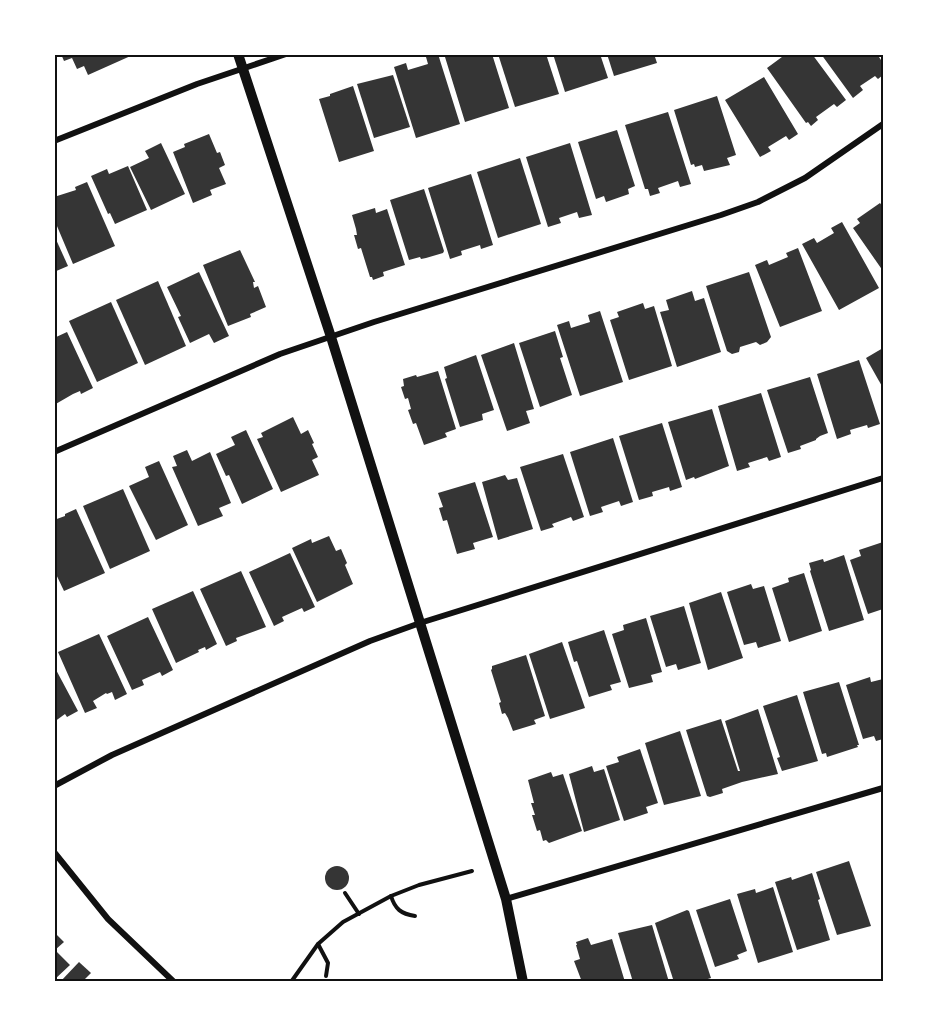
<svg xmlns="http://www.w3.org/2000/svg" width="937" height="1036" font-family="Mulish,sans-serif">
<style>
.building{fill:#353535}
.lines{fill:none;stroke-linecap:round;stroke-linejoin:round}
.path{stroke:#111;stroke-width:4}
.minor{stroke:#111;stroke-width:6}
.tertiary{stroke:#111;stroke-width:10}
.neatline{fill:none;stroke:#111;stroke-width:2}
</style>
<rect width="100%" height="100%" fill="#fff"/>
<!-- building -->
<g class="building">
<polygon points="61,54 135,54 88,75 84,66 77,69 72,58 64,61"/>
<polygon points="438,54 460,124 416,138 394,67 406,63 408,70 428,64 426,57"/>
<polygon points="446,54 492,54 509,108 465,122 445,57 447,56"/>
<polygon points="498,54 546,54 559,94 515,107"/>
<polygon points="553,54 600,54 608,78 565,92"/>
<polygon points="607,54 654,54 657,63 614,76"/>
<polygon points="786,54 812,54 846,100 837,107 834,104 816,117 818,120 811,126 808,122 806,123 767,68"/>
<polygon points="821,54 877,54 883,63 883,75 878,79 875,76 860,86 863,90 853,98"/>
<polygon points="393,75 410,127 374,138 357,84"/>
<polygon points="764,77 798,134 789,140 786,136 768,147 771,151 760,157 725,100"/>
<polygon points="353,86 374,151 339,162 319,99 330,96 330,94"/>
<polygon points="717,96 736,155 727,158 730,165 704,171 702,165 695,167 694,164 691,165 674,110"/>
<polygon points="668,112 691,184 680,187 678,181 658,188 660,193 650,196 648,189 645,189 625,125"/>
<polygon points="617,130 635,186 628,189 629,194 606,202 604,196 596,199 578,142"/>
<polygon points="209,134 217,153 220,152 225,165 219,168 226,184 210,190 212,195 193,203 173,152 185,147 184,144"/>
<polygon points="161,143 185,194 151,210 130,167 149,158 145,151"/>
<polygon points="570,143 592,215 579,218 577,212 559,218 561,223 548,227 526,157"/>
<polygon points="520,158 541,224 498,238 477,172"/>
<polygon points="128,166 147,210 115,224 110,213 108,214 91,176 107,169 109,174"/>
<polygon points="471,174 493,245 481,249 480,245 461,251 462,255 450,259 428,188"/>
<polygon points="87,182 115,246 73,264 54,219 54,197 76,190 75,187"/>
<polygon points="424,189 444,251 443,253 426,258 421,259 420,257 409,260 390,200"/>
<polygon points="880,203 883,207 883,271 853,228 860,223 857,219"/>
<polygon points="375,208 376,213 387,209 405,265 383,272 384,276 373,280 372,277 370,277 361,248 358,249 354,235 357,235 356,229 352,215"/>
<polygon points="842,222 879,288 839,310 802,244 814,238 817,243 834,233 831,228"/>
<polygon points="54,235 68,266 54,272"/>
<polygon points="798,248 822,311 780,327 755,265 767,260 769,265 788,257 786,253"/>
<polygon points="240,250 255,282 253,282 254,288 258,286 266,307 250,314 251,317 228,326 203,265"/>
<polygon points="199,272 229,336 214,343 209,334 190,343 178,317 181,316 167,287"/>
<polygon points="749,272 771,337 767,342 760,345 756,342 740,347 739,352 732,354 727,351 706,286"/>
<polygon points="158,281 186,346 145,365 116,300"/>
<polygon points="692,291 695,301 704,298 721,352 677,367 660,312 669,310 666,300"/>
<polygon points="111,302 138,363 97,382 69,321"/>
<polygon points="643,303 645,309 654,306 672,366 629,380 610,320 619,317 617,312"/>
<polygon points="600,311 623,382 580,396 557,325 569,321 571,328 590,322 588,315"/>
<polygon points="555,331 563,357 560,358 572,395 540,407 519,343"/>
<polygon points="67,332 93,388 81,394 80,391 73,394 54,405 54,338"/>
<polygon points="514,343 534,409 526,411 530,423 507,431 481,355"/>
<polygon points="883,348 883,388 866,358"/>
<polygon points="476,355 494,410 482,414 483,420 460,427 445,379 447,378 444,367"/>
<polygon points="859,360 880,424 868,428 867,425 850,430 851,434 837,439 817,374"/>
<polygon points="438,371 456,429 445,433 447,437 424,445 416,423 413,424 408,410 411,409 408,398 405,399 401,387 404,386 403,379 416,375 417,377"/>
<polygon points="810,377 828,433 820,436 816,439 816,440 800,446 801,449 788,453 767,390"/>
<polygon points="761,393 781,457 769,461 767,457 748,463 750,467 737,471 718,406"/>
<polygon points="712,409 729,466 695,479 694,477 686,480 668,422"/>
<polygon points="293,417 301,434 308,430 314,443 312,444 318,457 312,460 319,475 281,492 257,439 263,437 261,433"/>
<polygon points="662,423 682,487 670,491 669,487 652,492 653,496 639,500 619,436"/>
<polygon points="246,430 273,489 242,504 229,475 226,476 216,454 235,445 231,437"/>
<polygon points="613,438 633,502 621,506 619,501 601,507 603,512 590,516 570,452"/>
<polygon points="187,450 192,461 210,452 231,503 219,508 223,516 198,526 172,467 177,466 173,456"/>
<polygon points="563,454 584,517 573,521 571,517 552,524 554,527 541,531 520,467"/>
<polygon points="159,461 188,525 156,540 129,486 149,477 145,467"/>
<polygon points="505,475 508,480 517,478 533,529 498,540 482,482"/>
<polygon points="475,482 493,537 473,543 475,549 457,554 447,520 443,521 439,508 443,507 438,493"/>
<polygon points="123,489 150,551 110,569 83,506"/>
<polygon points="76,509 105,573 64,591 54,570 54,520 65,516 65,514"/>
<polygon points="329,536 336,551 341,549 347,563 345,565 353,584 317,602 292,548 311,539 312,543"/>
<polygon points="883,542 883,609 868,614 850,560 861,556 859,550"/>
<polygon points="290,553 315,607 304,612 302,608 282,617 284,621 274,626 249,572"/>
<polygon points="844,555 864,620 829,631 810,571 811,570 809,563 823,559 824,562"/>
<polygon points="241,571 266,627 236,638 237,641 226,646 200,589"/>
<polygon points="804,573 822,631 789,642 772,588 789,582 788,578"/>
<polygon points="751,584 753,589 764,586 781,641 758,648 756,642 744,645 727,592"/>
<polygon points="193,591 217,644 206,650 205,647 198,650 199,652 176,663 152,609"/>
<polygon points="721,592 743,658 708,670 689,603"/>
<polygon points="684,606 701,663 678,670 676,664 666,667 650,616"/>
<polygon points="148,617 173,670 162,676 160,672 142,680 144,685 132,690 107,636"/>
<polygon points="646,618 662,672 651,675 653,682 629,688 612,634 624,630 623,625"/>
<polygon points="604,630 621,682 610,685 612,690 589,697 577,661 574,662 568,642"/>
<polygon points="99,634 127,694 115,700 112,692 107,694 106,693 93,701 97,708 85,713 58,652"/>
<polygon points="562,642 585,708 550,719 529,654"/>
<polygon points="526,655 545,716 534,720 536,724 513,731 508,718 505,713 502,714 499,703 501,702 491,670 492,669 492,666"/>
<polygon points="54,666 78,711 67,717 65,714 54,722"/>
<polygon points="870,677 871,682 883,679 883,739 876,741 874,736 863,739 846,685"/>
<polygon points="839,682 859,745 857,745 858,747 827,757 826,753 822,754 803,692"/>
<polygon points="797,695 818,761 782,771 777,758 780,757 763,706"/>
<polygon points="758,709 778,774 742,782 722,789 723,793 710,797 707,796 686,730 721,719 738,771 740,771 725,721"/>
<polygon points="680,731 701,796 664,805 645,743"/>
<polygon points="640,749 658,803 646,807 648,813 624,821 606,766 619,762 617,757"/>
<polygon points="592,766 594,772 604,769 620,820 584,832 569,774"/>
<polygon points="551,772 553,777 563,774 582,831 549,843 546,840 543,841 540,830 537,831 532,815 535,815 531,803 534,803 528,780"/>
<polygon points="849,861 871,926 837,935 816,872"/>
<circle cx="337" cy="878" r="12"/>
<polygon points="812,873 820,899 818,900 830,940 797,950 775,882 791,877 792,880"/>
<polygon points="773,887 793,952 758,963 737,894 755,889 756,893"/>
<polygon points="730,899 747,951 737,955 739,959 715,967 696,910"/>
<polygon points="687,910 689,911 711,978 698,982 674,982 655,923"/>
<polygon points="652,925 669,982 633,982 618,933"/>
<polygon points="54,932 64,942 55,950 70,965 54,980"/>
<polygon points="588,938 591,945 612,939 625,982 582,982 574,961 580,959 576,945 577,945 576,942"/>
<polygon points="79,962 91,973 82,982 60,982"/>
</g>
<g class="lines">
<!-- path -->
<g class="path">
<polyline points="345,893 359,914"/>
<path d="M391 896C395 909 401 914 415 916"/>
<polyline points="318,944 328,963 326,976"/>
<polyline points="291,982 318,944 343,922 391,896 419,885 472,871"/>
</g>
<!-- minor -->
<g class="minor">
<polyline points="54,141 197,84 286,54"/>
<polyline points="54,452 280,354 374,322 721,215 758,202 805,178 883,124"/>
<polyline points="54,786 112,755 370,641 420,623 883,478"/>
<polyline points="54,852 108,919 174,982"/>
<polyline points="506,899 883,788"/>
</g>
<!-- tertiary -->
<polyline class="tertiary" points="238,54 331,337 506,899 523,982"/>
</g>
<!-- border -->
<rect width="937" height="1036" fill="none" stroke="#ffffff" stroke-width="111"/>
<rect x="56" y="56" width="826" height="924" class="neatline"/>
</svg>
